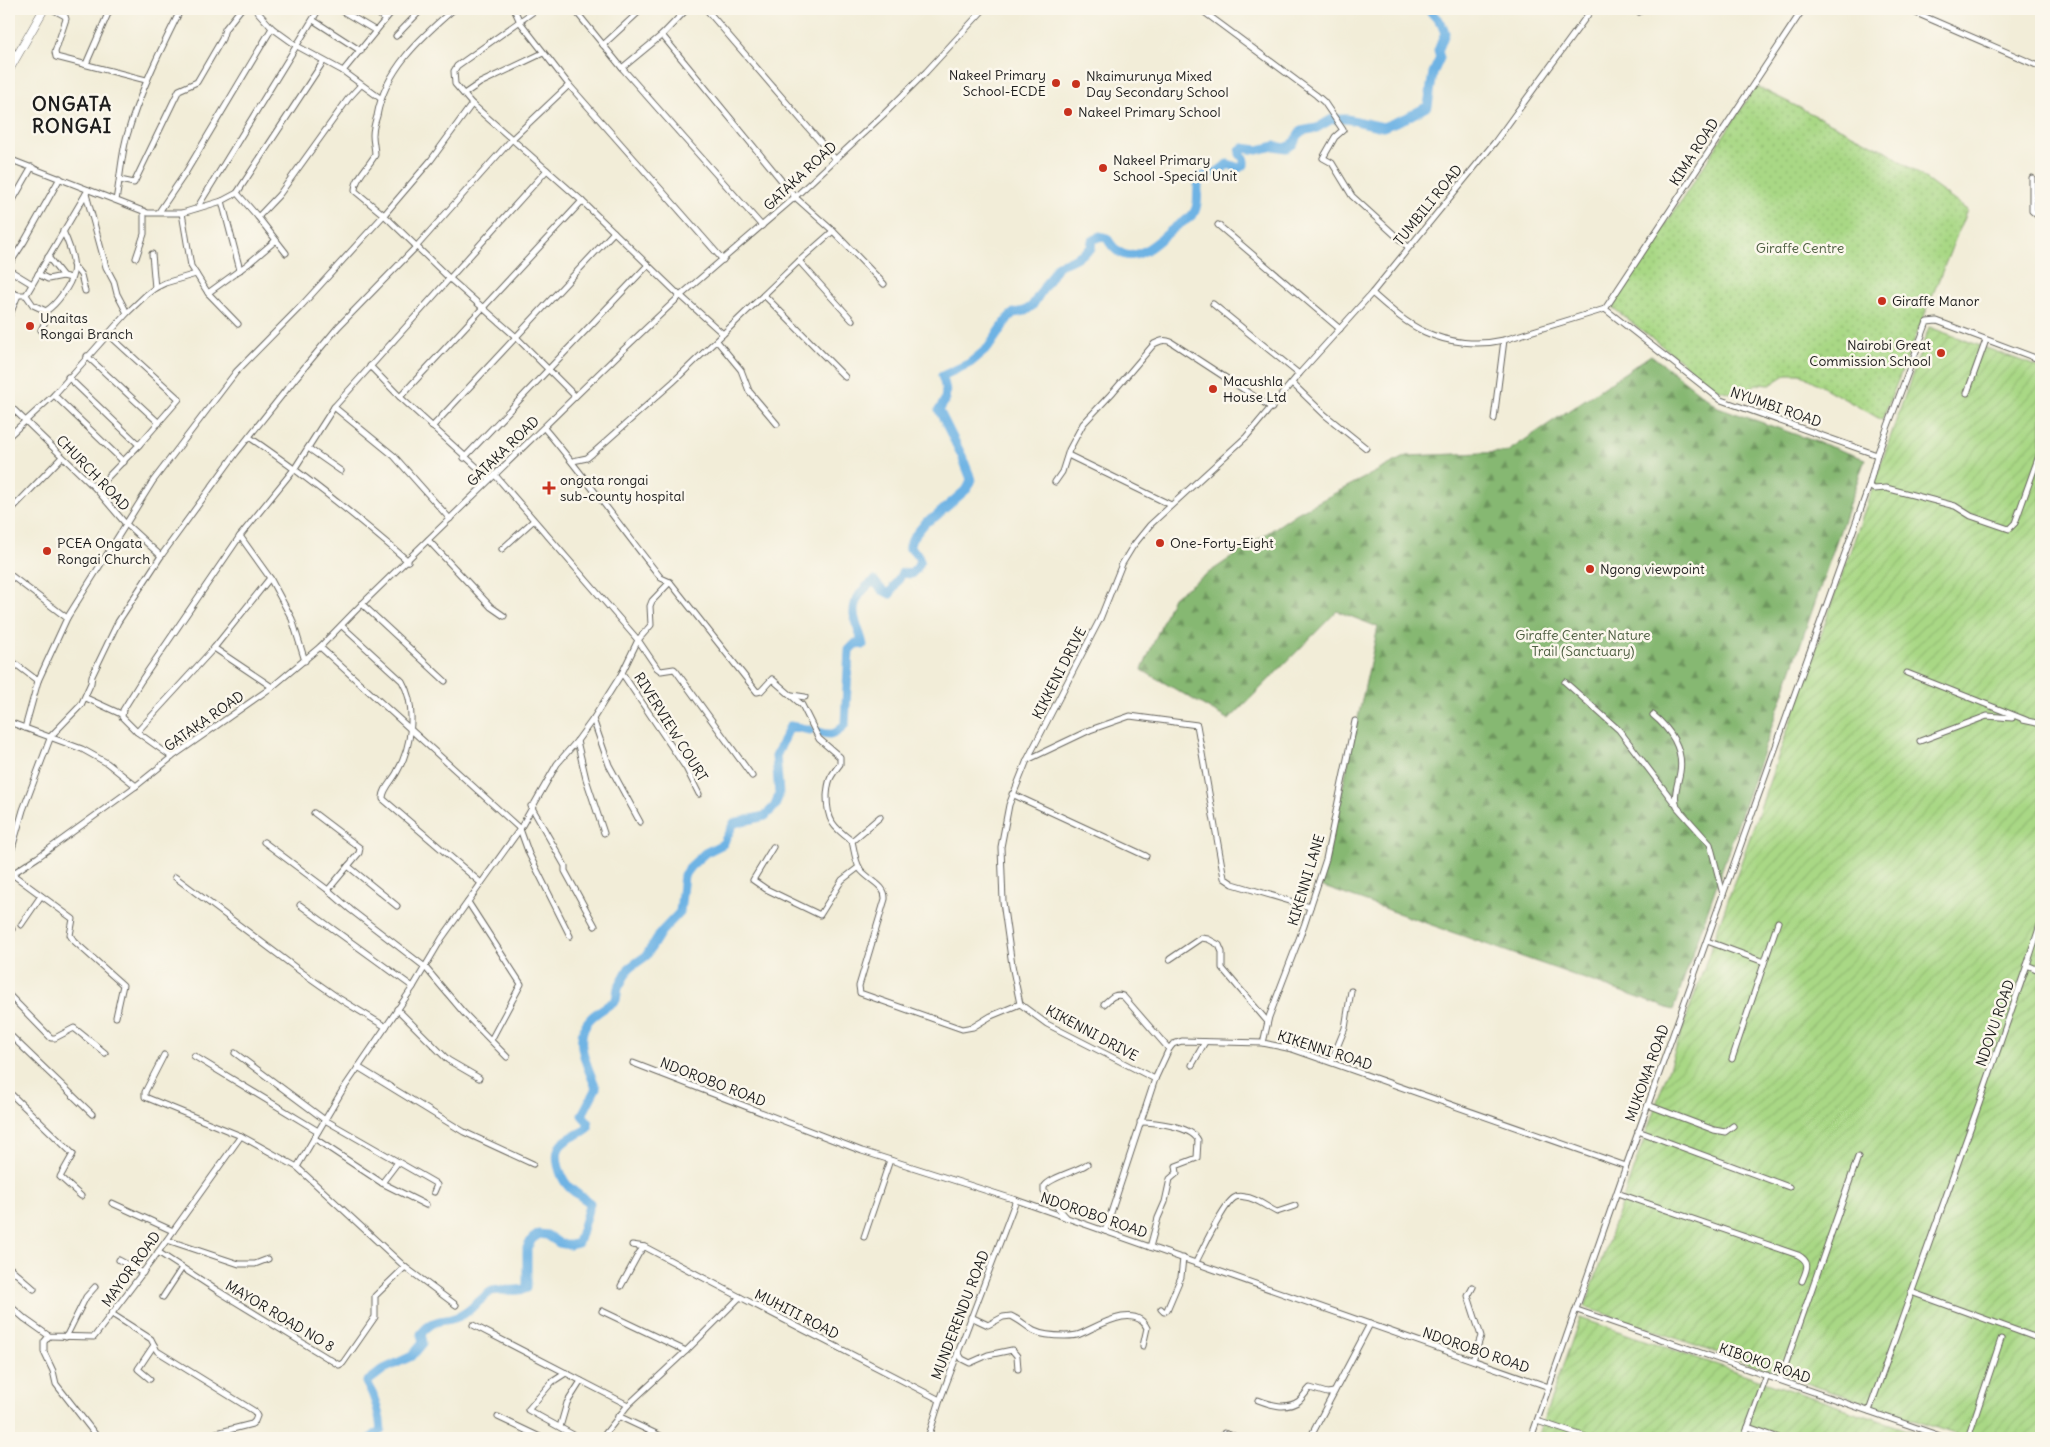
<svg xmlns="http://www.w3.org/2000/svg" width="2050" height="1447" font-family="Delius,sans-serif">
<style>
.grass{fill:url(#grass-dots);stroke:#627a50}
.forest{fill:url(#forest-firs);stroke:#516a47}
.garden{fill:url(#garden-furrows);stroke:#627a50}
.lines{fill:none;stroke-linecap:round;stroke-linejoin:round}
.river{stroke:#6eb3e4;stroke-width:9}
.minor-casing{stroke:#67655e;stroke-width:7}
.highway-casing{stroke:#67655e;stroke-width:9}
.minor{stroke:#fff;stroke-width:5}
.highway{stroke:#fff;stroke-width:8}
.poi-dot{fill:#c8321e;stroke:#fbf7ec;stroke-width:2}
.labels{text-anchor:middle;stroke-width:5;stroke-linejoin:round;paint-order:stroke}
.poi-label{font-size:14px;fill:#1c1c1c;stroke:#fbf7ec;text-anchor:start}
.street-label{font-size:14px;fill:#1c1c1c;stroke:#fbf7ec}
.park-label{font-size:14px;fill:#4d5e41;stroke:#fbf7ec}
.district-label{font-size:19px;font-weight:bold;letter-spacing:1px;fill:#1c1c1c;stroke:#fbf7ec}
</style>
<defs>
<pattern id="grass-dots" width="8" height="8" patternUnits="userSpaceOnUse" patternTransform="scale(1.25)"><rect width="8" height="8" fill="#a9d885"/><path d="M2 2h.1M6 6h.1" fill="none" stroke="#91b972" stroke-width="1.8" stroke-linecap="round"/></pattern>
<pattern id="forest-firs" width="22" height="20" patternUnits="userSpaceOnUse" patternTransform="scale(1.25)"><rect width="22" height="20" fill="#86b872"/><path d="M5 1l3.5 6h-7zM16 11l3.5 6h-7z" fill="#6d955d"/></pattern>
<pattern id="garden-furrows" width="10" height="10" patternUnits="userSpaceOnUse" patternTransform="scale(1.25)"><rect width="10" height="10" fill="#a9d885"/><path d="M-1 1l2-2M0 10L10 0M9 11l2-2" fill="none" stroke="#91b972"/></pattern>
</defs>
<rect width="100%" height="100%" fill="#fbf7ec"/>
<filter id="ink" filterUnits="userSpaceOnUse"><feTurbulence type="fractalNoise" baseFrequency=".02" numOctaves="2"/><feDisplacementMap in="SourceGraphic" scale="10" xChannelSelector="R" yChannelSelector="G"/><feConvolveMatrix kernelMatrix="1 2 1 2 8 2 1 2 1" color-interpolation-filters="sRGB"/></filter>
<filter id="wash" filterUnits="userSpaceOnUse"><feTurbulence type="fractalNoise" baseFrequency=".0096" numOctaves="4" result="noise"/><feDisplacementMap in="SourceGraphic" scale="20" xChannelSelector="R" yChannelSelector="G"/><feGaussianBlur stdDeviation="1.12" result="paint"/><feColorMatrix in="noise" values="0 0 0 0 0 0 0 0 0 0 0 0 0 0 0 0 0 1.4 0 .05"/><feComposite in="paint" operator="in"/></filter>
<g filter="url(#wash)">
<rect width="100%" height="100%" fill="#f2edd8"/>
<!-- grass -->
<polygon class="grass" points="1756,86 1890,153 1967,210 1882,420 1800,374 1787,374 1770,385 1756,384 1741,396 1717,389 1612,307"/>
<!-- forest -->
<polygon class="forest" points="1651,355 1718,407 1865,459 1673,1010 1321,886 1378,627 1337,611 1229,720 1142,670 1173,597 1297,513 1406,456 1507,452"/>
<!-- garden -->
<g class="garden">
<polygon points="1929,327 2041,368 2041,1438 1966,1438 1585,1307"/>
<polygon points="1580,1318 1931,1438 1537,1438"/>
</g>
<g class="lines">
<!-- river -->
<g class="river">
<path d="M819 732C832 736 836 735 845 724L849 650 856 643 863 645C861 634 855 624 854 614 853 600 863 588 874 581L882 590 890 594 902 573 911 574 917 568 920 561 917 554 909 547 912 539 926 522 935 517 968 488 971 479 962 456 939 410C948 399 947 389 942 376L970 363 988 348 1009 317 1014 313 1025 311 1032 306 1058 265C1067 263 1084 254 1091 248L1092 241 1100 236 1107 238C1127 274 1152 246 1173 229 1180 222 1193 219 1196 208 1199 198 1196 187 1200 177L1217 172 1228 164 1239 168 1244 165V159L1240 154V150L1243 148 1258 150 1274 146 1286 148 1293 144 1301 131 1317 128 1332 119H1347L1383 127 1406 118 1428 106 1433 73 1440 58 1438 51 1445 33 1441 23 1428 9"/>
<path d="M371 1438 381 1430C380 1414 374 1396 367 1382L384 1369 412 1356 423 1343 421 1334C438 1313 446 1326 465 1313 472 1309 488 1292 492 1291 504 1288 515 1293 527 1288V1248L532 1239 539 1234 547 1235 559 1243 570 1245 578 1243 590 1203C583 1197 574 1193 568 1186 560 1177 552 1153 562 1144 569 1136 580 1135 588 1128V1122L582 1115 596 1088C588 1067 571 1037 591 1018 598 1011 608 1006 616 1000L618 988 629 968 646 956 661 932 680 912 684 875 690 867 705 853 723 844 734 823 765 816 775 806 779 794 776 756 790 726 810 730"/>
</g>
</g>
</g>
<g filter="url(#ink)">
<g class="lines">
<!-- minor casing -->
<g class="minor-casing">
<g id="minor">
<polyline points="52,9 65,16 66,19 55,52 56,57 146,80"/>
<polyline points="255,9 272,28 297,46 343,71 380,98"/>
<polyline points="339,9 376,31"/>
<polyline points="374,9 384,19"/>
<path d="M454 9C420 38 385 70 377 116 375 122 373 129 373 135 373 142 375 148 375 155 369 166 355 178 355 191L384 215 449 278 515 336 575 396"/>
<polyline points="514,9 520,22 569,85 723,260"/>
<polyline points="537,9 457,66 454,71 455,84 472,104 582,201 680,296"/>
<polyline points="574,9 622,68 762,226"/>
<polyline points="706,9 835,159"/>
<polyline points="1200,9 1316,95 1324,102 1343,130 1335,137 1323,158 1332,163 1352,196 1408,247"/>
<polyline points="1907,9 2041,67"/>
<polyline points="1639,12 1641,9"/>
<polyline points="313,20 361,51"/>
<polyline points="662,35 795,197 833,231 884,284"/>
<polyline points="396,36 422,9"/>
<polyline points="603,45 642,9"/>
<polyline points="9,46 16,56"/>
<polyline points="86,64 110,9"/>
<polyline points="622,68 662,35 687,9"/>
<polyline points="343,71 394,9"/>
<polyline points="464,94 480,83 543,53"/>
<polyline points="9,159 148,213 182,213 222,201 237,193 323,62"/>
<polyline points="2032,178 2032,211 2041,219"/>
<polyline points="120,180 134,183 179,90 197,82 222,39 225,29 241,9"/>
<polyline points="237,193 258,217 286,253"/>
<polyline points="86,194 106,267 114,282 117,294 127,313"/>
<path d="M116 200C120 180 121 159 126 139 139 93 160 51 181 9"/>
<polyline points="222,201 240,270"/>
<polyline points="9,207 32,167"/>
<polyline points="197,208 319,9"/>
<polyline points="159,212 186,172 272,28"/>
<polyline points="182,213 191,266 208,293 238,324"/>
<polyline points="258,217 279,195 348,99 360,86"/>
<polyline points="1218,225 1340,329"/>
<polyline points="152,254 155,288"/>
<polyline points="48,257 63,276 71,278"/>
<polyline points="136,258 144,234 144,211"/>
<polyline points="799,261 852,320"/>
<polyline points="9,265 24,242 60,178"/>
<polyline points="73,265 81,275 85,291"/>
<polyline points="9,270 32,284"/>
<polyline points="38,274 48,279 63,276"/>
<polyline points="9,291 18,295 26,295 88,190"/>
<polyline points="208,293 248,264 275,241"/>
<path d="M1372 293C1388 307 1405 323 1425 332 1449 343 1478 346 1504 340L1605 309"/>
<polyline points="26,295 33,305 46,311"/>
<polyline points="764,295 845,377"/>
<polyline points="681,296 723,334"/>
<polyline points="1213,304 1299,374"/>
<polyline points="1605,309 1803,9"/>
<polyline points="1605,309 1721,400 1877,455"/>
<polyline points="9,317 18,295"/>
<path d="M41 330 47 318 46 311C56 305 71 285 73 273 76 261 68 242 63 231"/>
<polyline points="108,334 179,399 139,445"/>
<polyline points="717,341 741,370 749,391 777,424"/>
<polyline points="87,356 159,423"/>
<polyline points="2041,360 1937,321 1927,322 1877,455 1869,486 1874,489 1886,488 1955,506 1971,516 2009,529 2015,523 2041,450"/>
<polyline points="370,366 400,397 490,479"/>
<polyline points="68,377 139,445 96,489"/>
<polyline points="1292,383 1325,415 1366,448"/>
<polyline points="1967,393 1986,340"/>
<polyline points="54,395 124,462"/>
<polyline points="400,397 582,201"/>
<polyline points="9,405 96,489 125,523 161,556"/>
<polyline points="334,407 394,456 450,519"/>
<polyline points="1494,419 1504,340"/>
<polyline points="432,427 614,232"/>
<path d="M544 428C585 476 621 528 661 578L670 582 757 692 761 691 772 679 802 705 819 739 840 757V764C830 777 828 780 827 796 827 821 833 827 852 841"/>
<polyline points="9,436 54,395 127,313 146,295 155,288 165,283 196,274"/>
<path d="M249 437C305 475 357 517 408 561"/>
<polyline points="308,448 341,471"/>
<polyline points="1068,455 1171,505"/>
<polyline points="464,458 648,265"/>
<polyline points="573,461 587,458 593,453 673,382 799,261 833,231"/>
<polyline points="495,475 638,640 657,668 661,671 674,669 676,671 752,776"/>
<path d="M1055 482 1062 472 1069 450 1083 424 1113 392 1154 344C1160 341 1164 339 1171 342L1272 408"/>
<polyline points="9,512 62,457"/>
<polyline points="240,536 270,578 292,619 305,661"/>
<polyline points="428,540 491,607 504,616"/>
<polyline points="502,549 533,521"/>
<polyline points="9,574 67,618"/>
<polyline points="362,604 445,681"/>
<path d="M342 626 402 681C417 707 412 746 397 772 393 780 382 790 383 799L481 883"/>
<polyline points="320,647 520,829 529,854 570,936"/>
<polyline points="214,648 272,687"/>
<polyline points="9,659 38,681"/>
<polyline points="622,673 686,768 699,794"/>
<polyline points="1907,673 2026,720"/>
<polyline points="1565,682 1619,730 1675,804"/>
<polyline points="792,695 805,697"/>
<polyline points="86,698 121,714"/>
<path d="M1653 715C1670 729 1684 749 1680 772 1678 784 1673 795 1677 807L1710 844 1723 894"/>
<polyline points="593,719 609,765 640,822"/>
<polyline points="2023,720 2041,724"/>
<polyline points="9,722 82,749 107,763 136,786"/>
<polyline points="25,728 38,681 67,618 153,481 236,372 302,305 384,215 431,160 472,104"/>
<polyline points="137,732 214,648 270,578"/>
<polyline points="577,741 586,779 604,833"/>
<polyline points="1920,741 1987,716 2012,718"/>
<polyline points="172,757 137,732 122,717 123,710 141,681 240,536 295,468 334,407 547,170"/>
<polyline points="1027,760 1090,730 1130,716 1197,725 1224,878 1233,884 1310,907"/>
<polyline points="1012,794 1146,856"/>
<polyline points="531,806 565,866 565,871 595,926"/>
<polyline points="314,813 360,848 359,853 348,866"/>
<path d="M880 817 852 841C854 849 855 861 860 869 868 880 886 885 885 899L859 986 860 993 962 1029 973 1027 991 1016 1020 1004"/>
<polyline points="264,842 328,890 351,910 425,967 463,1012 507,1057"/>
<polyline points="773,847 753,880 766,889 820,915 842,880 859,867"/>
<polyline points="9,859 23,810 51,736 81,705 91,683 92,676 118,622 161,556 236,453 294,380 338,327 416,247 513,138 569,85"/>
<polyline points="12,874 73,919 70,935 74,941 123,985 116,1017"/>
<polyline points="9,876 38,857 136,786 172,757 272,687 320,647 362,604 622,351 680,296 795,197 884,114 926,72 984,9"/>
<polyline points="175,877 300,971 340,999 386,1027"/>
<polyline points="328,890 348,866 397,906"/>
<polyline points="468,902 521,984 491,1040"/>
<polyline points="300,905 413,987"/>
<polyline points="9,924 12,929"/>
<polyline points="21,925 41,896"/>
<polyline points="1707,941 1764,962"/>
<polyline points="1170,959 1201,938 1208,939 1219,945 1222,952 1222,968 1267,1021"/>
<polyline points="2027,965 2041,922"/>
<polyline points="9,995 51,1038 55,1038 74,1028 105,1053"/>
<polyline points="1020,1004 1012,965 1003,902 1001,847 1009,805 1027,760 1100,619 1122,564 1133,546 1150,525 1246,437 1299,374 1372,293 1495,142 1592,9"/>
<polyline points="1020,1004 1047,1024 1155,1079"/>
<path d="M1104 1004C1111 998 1114 993 1123 996L1169 1049"/>
<polyline points="397,1009 448,1060 479,1078"/>
<polyline points="9,1034 92,1114"/>
<polyline points="1263,1043 1269,1017 1304,926 1326,859 1355,721"/>
<polyline points="235,1053 325,1120 435,1183 437,1185 434,1192"/>
<polyline points="164,1055 145,1092 145,1097 241,1136 297,1167 405,1267 456,1305"/>
<polyline points="194,1056 318,1131"/>
<polyline points="1732,1059 1778,922"/>
<polyline points="1331,1062 1345,1028 1351,991"/>
<polyline points="633,1063 862,1151 1016,1200 1549,1387"/>
<polyline points="1192,1065 1205,1042"/>
<polyline points="358,1067 464,1132 533,1164"/>
<polyline points="9,1092 73,1154 60,1177 81,1196"/>
<polyline points="1648,1105 1714,1130 1725,1132 1733,1126"/>
<path d="M1140 1122C1154 1122 1191 1126 1198 1140L1197 1158 1176 1166 1177 1173 1170 1179 1165 1202 1158 1218 1150 1247"/>
<polyline points="1638,1131 1789,1187"/>
<polyline points="314,1138 382,1183 426,1205"/>
<polyline points="297,1167 342,1091 413,987 442,938 520,829 557,764 577,741 593,719 622,673 638,640 651,625 650,606 652,601 670,582"/>
<polyline points="382,1183 398,1162"/>
<path d="M1617 1193 1798 1255C1811 1262 1807 1269 1802 1281"/>
<polyline points="112,1203 173,1231"/>
<path d="M1067 1218 1044 1192V1187C1050 1177 1076 1172 1087 1164"/>
<polyline points="1105,1231 1155,1079 1169,1049 1173,1044 1182,1041 1263,1043 1292,1049 1626,1166"/>
<polyline points="864,1237 890,1160"/>
<polyline points="167,1240 239,1264 255,1264 268,1259"/>
<polyline points="632,1245 645,1247 740,1297"/>
<polyline points="158,1252 218,1291 339,1365 343,1363 375,1317 375,1296 405,1267"/>
<polyline points="119,1260 143,1273"/>
<path d="M1196 1262C1203 1249 1223 1205 1234 1198 1237 1196 1241 1196 1245 1197 1257 1198 1266 1207 1277 1212L1295 1206"/>
<polyline points="9,1267 34,1289"/>
<polyline points="621,1286 639,1253 644,1247"/>
<polyline points="1911,1292 2037,1338 2041,1337"/>
<polyline points="163,1297 182,1268"/>
<polyline points="9,1305 25,1319 49,1336 94,1337 156,1255 241,1136"/>
<polyline points="1161,1309 1164,1312 1167,1310 1181,1277 1183,1258"/>
<polyline points="1577,1310 1946,1438"/>
<polyline points="602,1311 686,1351"/>
<polyline points="112,1314 151,1339 157,1351 254,1411 257,1416 255,1421 252,1424 197,1438"/>
<path d="M971 1317 988 1325 1003 1317 1011 1316C1020 1320 1026 1326 1034 1331 1042 1335 1056 1336 1065 1336 1070 1336 1076 1336 1080 1334 1097 1327 1135 1302 1147 1328L1143 1346"/>
<polyline points="473,1325 628,1405"/>
<polyline points="49,1336 44,1342 44,1352 53,1371 56,1384 98,1438"/>
<polyline points="66,1337 86,1297 95,1287"/>
<polyline points="958,1352 962,1359 970,1363 988,1355 1012,1350 1017,1356 1018,1369"/>
<polyline points="1473,1360 1481,1336 1468,1296 1473,1287"/>
<polyline points="566,1373 552,1382 528,1410 579,1438"/>
<polyline points="150,1379 138,1369 154,1345"/>
<polyline points="1780,1380 1858,1157"/>
<path d="M1258 1400C1271 1405 1286 1410 1299 1401 1303 1397 1306 1392 1310 1388L1327 1393 1334 1392"/>
<polyline points="1869,1411 1979,1104 2027,965 2041,971"/>
<polyline points="618,1416 665,1438"/>
<polyline points="498,1417 542,1438"/>
<polyline points="1537,1421 1589,1438"/>
<polyline points="560,1427 567,1403 581,1381"/>
<polyline points="1748,1427 1779,1438"/>
<polyline points="1224,1433 1241,1438"/>
<polyline points="602,1438 628,1405 686,1351 740,1297 940,1400"/>
<polyline points="928,1438 940,1400 1016,1200"/>
<polyline points="1310,1438 1370,1324"/>
<polyline points="1531,1438 1626,1166 1869,486"/>
<polyline points="1744,1438 1767,1375"/>
<polyline points="1968,1438 2001,1339"/>
</g>
</g>
<!-- highway casing -->
<g class="highway-casing">
<polyline id="highway" points="9,70 44,9"/>
</g>
<!-- minor -->
<use href="#minor" class="minor"/>
<!-- highway -->
<use href="#highway" class="highway"/>
</g>
</g>
<!-- markers -->
<g class="poi-dot">
<circle cx="1056" cy="83" r="5"/>
<circle cx="1076" cy="84" r="5"/>
<circle cx="1068" cy="112" r="5"/>
<circle cx="1103" cy="168" r="5"/>
<circle cx="1882" cy="301" r="5"/>
<circle cx="30" cy="326" r="5"/>
<circle cx="1941" cy="353" r="5"/>
<circle cx="1213" cy="389" r="5"/>
<path d="M546.5 480.5h5v5h5v5h-5v5h-5v-5h-5v-5h5z"/>
<circle cx="1160" cy="543" r="5"/>
<circle cx="47" cy="551" r="5"/>
<circle cx="1590" cy="569" r="5"/>
</g>
<g class="labels">
<!-- poi labels -->
<g class="poi-label">
<text x="1046" y="80" text-anchor="end">Nakeel Primary<tspan x="1046" dy="16">School-ECDE</tspan></text>
<text x="1086" y="81">Nkaimurunya Mixed<tspan x="1086" dy="16">Day Secondary School</tspan></text>
<text x="1078" y="117">Nakeel Primary School</text>
<text x="1113" y="165">Nakeel Primary<tspan x="1113" dy="16">School -Special Unit</tspan></text>
<text x="1892" y="306">Giraffe Manor</text>
<text x="40" y="323">Unaitas<tspan x="40" dy="16">Rongai Branch</tspan></text>
<text x="1931" y="350" text-anchor="end">Nairobi Great<tspan x="1931" dy="16">Commission School</tspan></text>
<text x="1223" y="386">Macushla<tspan x="1223" dy="16">House Ltd</tspan></text>
<text x="560" y="485">ongata rongai<tspan x="560" dy="16">sub-county hospital</tspan></text>
<text x="57" y="548">PCEA Ongata<tspan x="57" dy="16">Rongai Church</tspan></text>
<text x="1170" y="548">One-Forty-Eight</text>
<text x="1600" y="574">Ngong viewpoint</text>
</g>
<!-- street labels -->
<g class="street-label">
<text transform="translate(1694 152) rotate(-57)" y="5">KIMA ROAD</text>
<text transform="translate(800 176) rotate(-43)" y="5">GATAKA ROAD</text>
<text transform="translate(1428 205) rotate(-51)" y="5">TUMBILI ROAD</text>
<text transform="translate(1776 407) rotate(19)" y="5">NYUMBI ROAD</text>
<text transform="translate(503 451) rotate(-44)" y="5">GATAKA ROAD</text>
<text transform="translate(93 473) rotate(46)" y="5">CHURCH ROAD</text>
<text transform="translate(1059 673) rotate(-63)" y="5">KIKKENI DRIVE</text>
<text transform="translate(204 721) rotate(-35)" y="5">GATAKA ROAD</text>
<text transform="translate(671 727) rotate(58)" y="5">RIVERVIEW COURT</text>
<text transform="translate(1306 880) rotate(-73)" y="5">KIKENNI LANE</text>
<text transform="translate(1995 1023) rotate(-71)" y="5">NDOVU ROAD</text>
<text transform="translate(1092 1033) rotate(28)" y="5">KIKENNI DRIVE</text>
<text transform="translate(1325 1050) rotate(18)" y="5">KIKENNI ROAD</text>
<text transform="translate(1647 1073) rotate(-70)" y="5">MUKOMA ROAD</text>
<text transform="translate(713 1082) rotate(21)" y="5">NDOROBO ROAD</text>
<text transform="translate(1094 1215) rotate(19)" y="5">NDOROBO ROAD</text>
<text transform="translate(131 1269) rotate(-54)" y="5">MAYOR ROAD</text>
<text transform="translate(797 1314) rotate(27)" y="5">MUHITI ROAD</text>
<text transform="translate(960 1315) rotate(-69)" y="5">MUNDERENDU ROAD</text>
<text transform="translate(280 1316) rotate(31)" y="5">MAYOR ROAD NO 8</text>
<text transform="translate(1476 1350) rotate(19)" y="5">NDOROBO ROAD</text>
<text transform="translate(1765 1363) rotate(19)" y="5">KIBOKO ROAD</text>
</g>
<!-- park labels -->
<g class="park-label">
<text x="1800" y="253">Giraffe Centre</text>
<text x="1583" y="640">Giraffe Center Nature<tspan x="1583" dy="16">Trail (Sanctuary)</tspan></text>
</g>
<!-- district labels -->
<g class="district-label">
<text x="72" y="111">ONGATA<tspan x="72" dy="22">RONGAI</tspan></text>
</g>
</g>
<!-- margin -->
<rect width="2050" height="1447" fill="none" stroke="#fbf7ec" stroke-width="30"/>
</svg>
